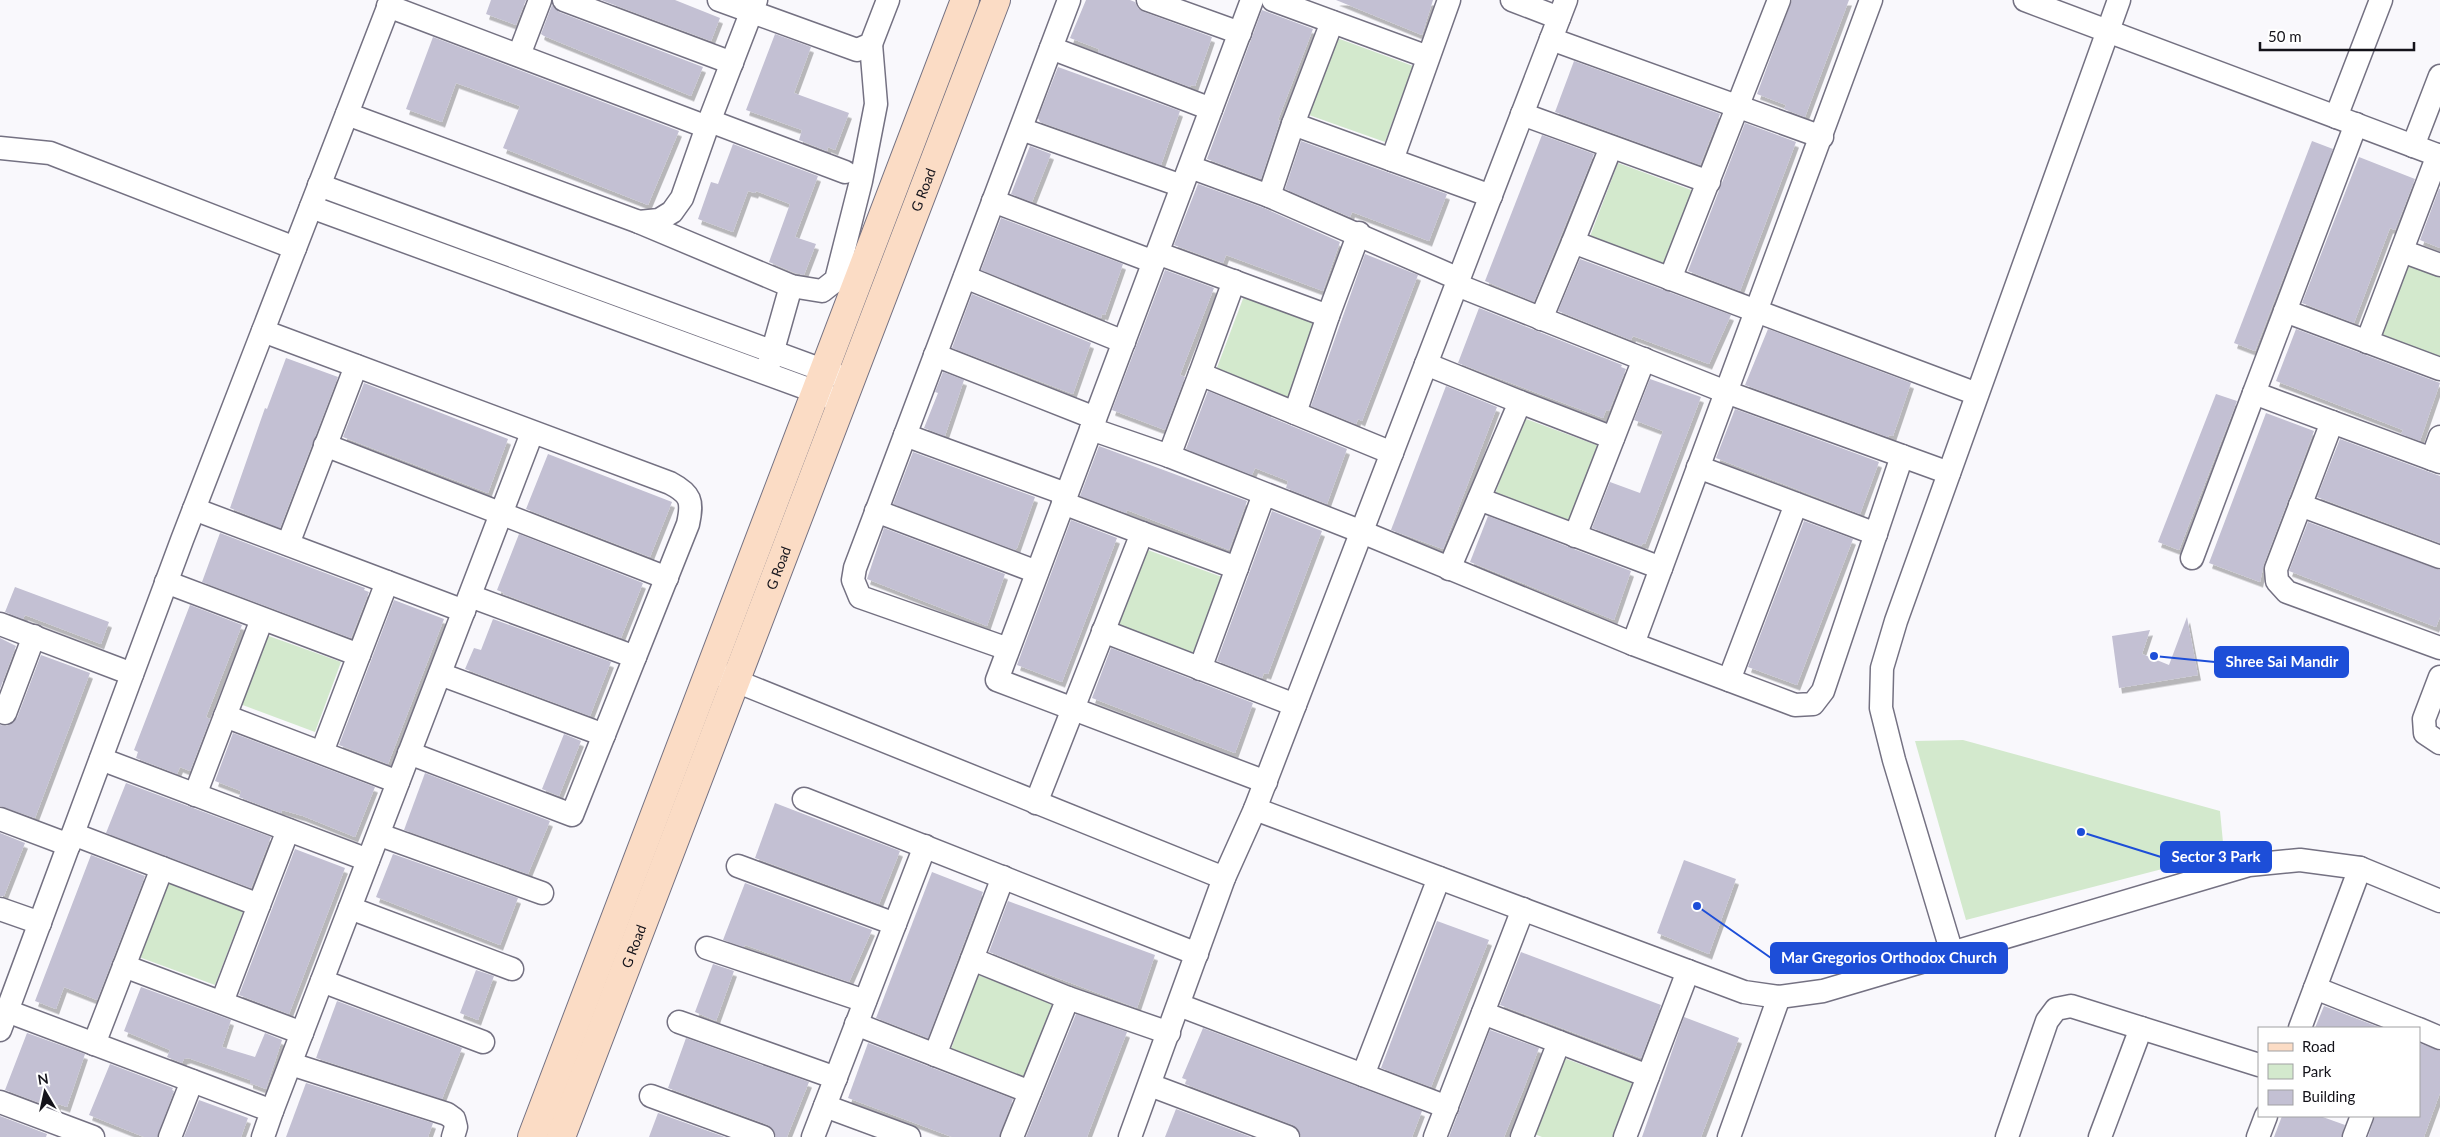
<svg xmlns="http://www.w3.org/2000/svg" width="2440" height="1137" font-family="Lato,sans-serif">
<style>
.green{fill:#d3e9cd}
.building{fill:#c3c0d3;filter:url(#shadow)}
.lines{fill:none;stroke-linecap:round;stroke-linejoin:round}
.street-casing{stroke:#747182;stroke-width:25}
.secondary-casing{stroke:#747182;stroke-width:30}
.street{stroke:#fff;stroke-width:22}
.secondary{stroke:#fbdcc5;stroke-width:28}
.labels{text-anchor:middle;stroke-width:4;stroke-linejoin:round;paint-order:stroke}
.street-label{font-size:14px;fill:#14131a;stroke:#fff}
.leader{fill:none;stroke:#1d4ed8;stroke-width:2}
.callout-dot{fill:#1d4ed8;stroke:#fff;stroke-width:2}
.callout{fill:#1d4ed8;stroke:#1d4ed8;stroke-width:2}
.callout-label{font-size:15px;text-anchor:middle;font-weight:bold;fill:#fff}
</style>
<defs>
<filter id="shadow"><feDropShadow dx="3" dy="5.5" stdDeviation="0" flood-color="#0004"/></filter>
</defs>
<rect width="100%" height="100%" fill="#f9f8fc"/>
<!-- green -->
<g class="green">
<polygon points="1337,38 1413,66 1385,142 1309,115"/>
<polygon points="1618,163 1694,191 1666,267 1589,239"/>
<polygon points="2407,263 2440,275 2440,362 2379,339"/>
<polygon points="1244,296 1320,324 1292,401 1215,373"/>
<polygon points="1523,418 1599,446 1571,522 1495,494"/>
<polygon points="1145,549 1222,577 1193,653 1117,625"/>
<polygon points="266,635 341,662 315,732 240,704"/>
<polygon points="1963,740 2220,811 2224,853 1966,920 1915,741"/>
<polygon points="167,881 244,909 215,985 139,957"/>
<polygon points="978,975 1054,1003 1026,1080 950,1052"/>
<polygon points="1561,1057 1637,1085 1618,1137 1542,1137 1532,1133"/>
</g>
<!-- building -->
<g class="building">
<polygon points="491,0 526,0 516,25 486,14"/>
<polygon points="601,0 675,0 720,18 711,41"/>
<polygon points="1086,0 1130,0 1135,2 1138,8 1144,12 1212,37 1195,86 1191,85 1190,87 1098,52 1099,49 1070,38"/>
<polygon points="1336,0 1433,0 1422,35"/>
<polygon points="1792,0 1849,0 1805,117 1784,109 1786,105 1757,94"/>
<polygon points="552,5 559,12 703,67 691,96 544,36 541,34"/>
<polygon points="1262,10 1313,29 1278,120 1280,121 1261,179 1207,159"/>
<polygon points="775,34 811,47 794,93 849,113 835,150 828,147 827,151 799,140 802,130 746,110"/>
<polygon points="433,37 679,131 648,205 503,148 520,106 456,83 442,122 406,109"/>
<polygon points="1574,61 1720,114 1700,165 1555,112"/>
<polygon points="1058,67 1180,111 1161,165 1040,122 1038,118"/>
<polygon points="1745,123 1796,142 1740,291 1688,271"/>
<polygon points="1542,135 1594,154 1534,302 1485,281"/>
<polygon points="1301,141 1447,194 1429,241 1352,212 1350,217 1285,189"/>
<polygon points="2312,141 2333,149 2255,351 2234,343"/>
<polygon points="733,144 818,176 795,237 816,244 804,275 795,273 769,262 790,204 756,191 755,193 748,191 733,232 698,219 711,182 718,184"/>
<polygon points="1030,146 1051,154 1032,202 1011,194"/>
<polygon points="2359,157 2415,179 2395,230 2390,228 2354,323 2302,303"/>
<polygon points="1198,184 1264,208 1340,242 1323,291 1226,255 1223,263 1174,245"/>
<polygon points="2439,189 2440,189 2440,248 2420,240"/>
<polygon points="1001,218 1123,264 1105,315 1102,314 1101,318 981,270"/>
<polygon points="1365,254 1418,275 1362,421 1358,419 1356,424 1311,406"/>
<polygon points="1580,259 1731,315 1709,364 1633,336 1631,340 1558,311"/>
<polygon points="1165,270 1214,288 1180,375 1185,377 1165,430 1112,410"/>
<polygon points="972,294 1091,343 1073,394 952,348"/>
<polygon points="1479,308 1622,365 1621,367 1626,369 1609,411 1606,410 1603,418 1458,363"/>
<polygon points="1768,329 1911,383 1893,436 1889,435 1888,437 1745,385"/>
<polygon points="2296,329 2440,383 2420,441 2401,434 2403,430 2276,381"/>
<polygon points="286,358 338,377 280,528 230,508 265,408 267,409"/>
<polygon points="943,372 964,380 945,436 924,428 938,393 935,392"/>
<polygon points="1650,379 1701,397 1645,544 1643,543 1641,546 1592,528 1610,482 1640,493 1663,431 1634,420"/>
<polygon points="364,383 508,439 488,493 343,437"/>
<polygon points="1446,386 1497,407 1443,549 1391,530"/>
<polygon points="1208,391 1347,449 1327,504 1286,488 1288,481 1255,468 1252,475 1186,449"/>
<polygon points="2216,394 2237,401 2179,550 2158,542"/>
<polygon points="1735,409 1879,462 1860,514 1716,458"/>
<polygon points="2266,413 2314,431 2264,564 2260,582 2209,563"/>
<polygon points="2340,439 2440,476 2440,543 2317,497"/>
<polygon points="1099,446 1247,501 1229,550 1127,510 1126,513 1080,496"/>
<polygon points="913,452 1035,497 1017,548 1015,550 893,504"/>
<polygon points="548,454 672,502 650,557 526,509"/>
<polygon points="1272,511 1322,531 1268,674 1264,673 1262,678 1217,661"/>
<polygon points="1488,516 1631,571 1614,620 1470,562"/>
<polygon points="1071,520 1117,538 1062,682 1017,665"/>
<polygon points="1804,521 1853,539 1797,685 1748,667"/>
<polygon points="2308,522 2440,570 2440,617 2436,627 2289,571"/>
<polygon points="884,528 1005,574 987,626 867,579"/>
<polygon points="220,533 365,588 364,590 369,592 351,638 202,582"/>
<polygon points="519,534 643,583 621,638 503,594 504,593 497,590"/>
<polygon points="15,587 109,622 101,644 25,615 23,619 5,612"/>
<polygon points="394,600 444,619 388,764 339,745"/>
<polygon points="190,605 242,625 206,717 210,719 190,771 180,767 177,774 136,758 138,752 134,750"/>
<polygon points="2187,617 2198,675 2119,688 2112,636 2150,630 2142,654 2169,665"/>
<polygon points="493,619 611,662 590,716 465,669 474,648 481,650"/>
<polygon points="0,638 16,646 0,689"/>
<polygon points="1111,648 1253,703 1235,753 1092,698"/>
<polygon points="41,655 90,673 35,818 0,806 0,725 7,726 17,718"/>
<polygon points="233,733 375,787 355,837 303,816 282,810 281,813 239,797 241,791 215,781"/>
<polygon points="564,734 581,741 559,796 542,789"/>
<polygon points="425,773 550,821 528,874 404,830"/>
<polygon points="126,783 271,837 251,888 106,833"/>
<polygon points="775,803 900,851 879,904 755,858"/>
<polygon points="0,833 25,843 4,896 0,896"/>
<polygon points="295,849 345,868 289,1014 239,995"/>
<polygon points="393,854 518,898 500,945 376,897"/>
<polygon points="91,855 145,876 97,1000 64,987 56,1009 35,1001"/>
<polygon points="1684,860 1736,879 1709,954 1657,933"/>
<polygon points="932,872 983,892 928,1038 876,1018"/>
<polygon points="745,883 872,930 849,982 745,945 744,947 723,940"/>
<polygon points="1008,901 1155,955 1137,1008 989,952"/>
<polygon points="1437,921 1489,940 1431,1087 1381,1068"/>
<polygon points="1521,952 1661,1005 1641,1058 1500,1005"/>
<polygon points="713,964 734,971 716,1021 695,1012"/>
<polygon points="476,970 494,976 478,1020 460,1013"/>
<polygon points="141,987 231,1020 222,1047 255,1057 265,1033 282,1040 266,1089 250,1083 250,1080 214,1067 188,1058 184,1059 182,1063 167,1057 170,1050 124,1031"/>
<polygon points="337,1001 462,1048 442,1099 316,1058"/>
<polygon points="2324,1006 2381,1028 2315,1028"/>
<polygon points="1076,1014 1127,1032 1087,1137 1026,1137"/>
<polygon points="1684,1017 1739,1038 1701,1137 1642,1137"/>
<polygon points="1203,1028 1422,1111 1412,1137 1301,1137 1298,1129 1293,1125 1185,1084 1187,1080 1182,1078"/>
<polygon points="1490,1030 1539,1048 1524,1088 1504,1137 1449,1137"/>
<polygon points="27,1033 85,1054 67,1107 58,1104 56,1109 5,1090"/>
<polygon points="686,1038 809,1082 787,1137 776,1137 773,1129 768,1125 668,1088"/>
<polygon points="868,1043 1013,1099 999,1137 952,1137 848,1098"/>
<polygon points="2419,1043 2440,1051 2440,1093 2424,1137 2368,1137 2375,1116 2419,1116"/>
<polygon points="110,1064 173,1088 172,1090 174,1091 157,1137 144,1137 89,1115"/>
<polygon points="306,1083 433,1123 428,1137 286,1137"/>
<polygon points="199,1100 248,1118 241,1137 184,1137"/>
<polygon points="1176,1109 1251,1137 1165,1137"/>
<polygon points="658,1113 725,1137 649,1137"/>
<polygon points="0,1116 47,1134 46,1137 0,1137"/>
<polygon points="2282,1116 2320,1116 2345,1125 2341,1137 2274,1137"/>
</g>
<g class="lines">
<!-- street casing -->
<g class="street-casing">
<g id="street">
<polyline points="564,0 732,63"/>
<polyline points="719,0 857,50 871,44 888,0"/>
<polyline points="1148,0 1240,33"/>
<polyline points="1252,0 997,680 1266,782"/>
<polyline points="1273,0 1428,57"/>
<polyline points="1512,0 1559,18"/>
<polyline points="2025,0 2440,156"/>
<polyline points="388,6 707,127"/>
<polyline points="1551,39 1822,137"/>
<polyline points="1051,48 1211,109"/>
<polyline points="519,55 540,0"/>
<polyline points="347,114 639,222 659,220 672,212 682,198 707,127 756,0"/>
<polyline points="1522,114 1709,182"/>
<polyline points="2336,117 2381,0"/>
<polyline points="710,121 845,172"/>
<polyline points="1293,124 1332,22"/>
<polyline points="2356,124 2254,393 2332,422 2276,569 2277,581 2287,592 2440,648"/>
<polyline points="1021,129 1182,186"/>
<polyline points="2413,146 2440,76"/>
<polyline points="0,148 50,153 295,248"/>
<polyline points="1392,160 1449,0"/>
<polyline points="1190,167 1269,196 1293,124 1491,196"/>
<polyline points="319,185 839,376"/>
<polyline points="1269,196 1459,279"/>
<polyline points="993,201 1154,262"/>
<polyline points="311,207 833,398"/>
<polyline points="639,222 791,286 822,291 836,280 861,181 876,104 871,44"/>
<polyline points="1573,242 1611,147"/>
<polyline points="2402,251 2440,265"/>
<polyline points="1157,253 1328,316 1359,233"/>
<polyline points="965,277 1124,342"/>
<polyline points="1670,279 1779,0"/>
<polyline points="1457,285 1726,392 1949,473"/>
<polyline points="2285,311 2440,369"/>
<polyline points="1541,319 1573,242 1977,394"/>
<path d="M263 331 670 483C691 494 693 501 688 524L572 815 409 753"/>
<polyline points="2367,342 2438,155"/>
<polyline points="935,355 1095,418"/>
<polyline points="769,364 791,286"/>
<polyline points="1426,364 1520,402 1449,569"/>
<polyline points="1200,374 1234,281"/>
<polyline points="1520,402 1613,438"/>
<polyline points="1295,413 1328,316"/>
<polyline points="2332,422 2440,462"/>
<polyline points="1091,429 1169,456 1200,374 1392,453"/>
<polyline points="905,435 1066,494"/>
<polyline points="325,445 667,578"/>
<polyline points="1169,456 1362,532 1633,644 1871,0"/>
<polyline points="2432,459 2440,437"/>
<polyline points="1698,467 1876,534"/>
<polyline points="1479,499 1661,568"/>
<polyline points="2300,505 2440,557"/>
<polyline points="194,509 464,611"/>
<polyline points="876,511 1037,572"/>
<polyline points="1142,533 1237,568"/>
<polyline points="1575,536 1644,359"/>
<polyline points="288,544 356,366"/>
<polyline points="2192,558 2254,393"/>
<polyline points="166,582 359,655 387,582"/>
<polyline points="470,596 635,657"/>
<polyline points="0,624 132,674"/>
<polyline points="1103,631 1295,705"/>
<polyline points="1633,644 1795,705 1813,704 1823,691 1902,456"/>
<polyline points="1008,649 860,597 853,580 855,568 1069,0"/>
<polyline points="1200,669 1264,494"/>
<polyline points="711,671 1224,878 1255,809 1566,0"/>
<polyline points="440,674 604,735"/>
<polyline points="2440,677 2424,719 2425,733 2440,743"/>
<polyline points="1729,680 1796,504"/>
<polyline points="0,711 5,713 34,636"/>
<polyline points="225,716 398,782"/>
<polyline points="322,752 359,655"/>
<polyline points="101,759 368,860"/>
<polyline points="195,795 262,619"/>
<polyline points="804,799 1197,954"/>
<polyline points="1036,803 1142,533 1063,503"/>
<polyline points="1255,809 1744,992 1779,997 1823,991 2249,865 2300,860 2360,868 2440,901"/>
<polyline points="0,819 69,845"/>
<polyline points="73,834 259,905 288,830"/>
<polyline points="380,835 542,893"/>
<polyline points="738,866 895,924"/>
<polyline points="1003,877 972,959 1068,998 1012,1137"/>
<polyline points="350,908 512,969"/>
<polyline points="0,909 40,923"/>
<polyline points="707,948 865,1001"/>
<polyline points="1952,953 1894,760 1881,708 1882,668 1896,621 2119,0"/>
<polyline points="124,966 302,1033"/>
<polyline points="322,981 483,1042"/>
<polyline points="2315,988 2416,1028"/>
<polyline points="1068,998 1169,1033"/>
<polyline points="222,1002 259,905"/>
<polyline points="1179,1005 1447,1107"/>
<polyline points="7,1011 272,1111 263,1137"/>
<polyline points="1483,1013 1559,1042 1522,1137"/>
<polyline points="679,1022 836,1078"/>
<polyline points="856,1024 1030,1092"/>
<polyline points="2300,1028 2360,868"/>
<polyline points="2419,1029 2440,1038"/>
<polyline points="0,1030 182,540 391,0"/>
<polyline points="1559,1042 1648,1076"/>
<polyline points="94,1044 162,868"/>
<polyline points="935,1055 972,959"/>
<polyline points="291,1064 447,1114 454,1119 456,1127 453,1137"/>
<polyline points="1363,1075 1439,878"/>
<polyline points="1150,1085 1288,1137"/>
<polyline points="651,1096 763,1137"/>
<polyline points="0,1102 93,1137"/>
<polyline points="825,1106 909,1137"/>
<polyline points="272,1111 532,433"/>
<polyline points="170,1137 192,1081"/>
<polyline points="813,1137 925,846"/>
<polyline points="1130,1137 1224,878"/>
<polyline points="1435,1137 1523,909"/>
<polyline points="1625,1137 1688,971"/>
<polyline points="1729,1137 1779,997"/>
<polyline points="2007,1137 2047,1021 2056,1009 2071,1006 2259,1065"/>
<polyline points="2100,1137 2141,1028"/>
<polyline points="2258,1137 2266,1116"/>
<polyline points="2354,1137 2362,1116"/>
</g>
</g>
<!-- secondary casing -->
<g class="secondary-casing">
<g id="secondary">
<polyline points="532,1137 965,0"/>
<path id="s1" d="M561 1137 996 0"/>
</g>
</g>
<!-- street -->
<use href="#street" class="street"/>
<!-- secondary -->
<use href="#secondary" class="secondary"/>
</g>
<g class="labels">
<!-- street labels -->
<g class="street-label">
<text dy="5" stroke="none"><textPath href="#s1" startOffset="1014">G Road</textPath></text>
<text dy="5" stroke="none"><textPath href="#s1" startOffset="609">G Road</textPath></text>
<text dy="5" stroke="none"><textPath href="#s1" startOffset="204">G Road</textPath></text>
</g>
</g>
<!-- callouts -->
<path class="leader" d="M2154 656L2215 662M2081 832L2161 857M1697 906L1771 958"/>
<g class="callout-dot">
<circle cx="2154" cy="656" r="5"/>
<circle cx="2081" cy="832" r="5"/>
<circle cx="1697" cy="906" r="5"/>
</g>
<g class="callout">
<rect x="2215" y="647" width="133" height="30" rx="5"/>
<rect x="2161" y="842" width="110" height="30" rx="5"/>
<rect x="1771" y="943" width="236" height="30" rx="5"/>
</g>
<g class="callout-label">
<text x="2282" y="667">Shree Sai Mandir</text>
<text x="2216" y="862">Sector 3 Park</text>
<text x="1889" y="963">Mar Gregorios Orthodox Church</text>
</g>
<!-- legend -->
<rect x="2258" y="1027" width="162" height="90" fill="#ffffff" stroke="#a1a1a3"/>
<rect x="2268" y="1043" width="25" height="8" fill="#fbdcc5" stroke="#a1a1a3"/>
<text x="2302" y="1052" font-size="15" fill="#14131a">Road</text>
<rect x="2268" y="1064" width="25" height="15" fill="#d3e9cd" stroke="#a1a1a3"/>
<text x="2302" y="1077" font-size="15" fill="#14131a">Park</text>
<rect x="2268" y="1090" width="25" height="15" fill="#c3c0d3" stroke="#a1a1a3"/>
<text x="2302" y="1102" font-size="15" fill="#14131a">Building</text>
<!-- north arrow -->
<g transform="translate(45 1092) rotate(351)" stroke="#ffffff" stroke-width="4" paint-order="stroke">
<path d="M0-4L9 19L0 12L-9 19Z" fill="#14131a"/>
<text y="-8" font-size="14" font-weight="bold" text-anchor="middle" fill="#14131a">N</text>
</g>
<!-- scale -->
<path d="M2260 42v8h154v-8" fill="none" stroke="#14131a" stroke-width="2.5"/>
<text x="2268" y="42" font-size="15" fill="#14131a" stroke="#ffffff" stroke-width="4" paint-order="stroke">50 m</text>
</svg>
